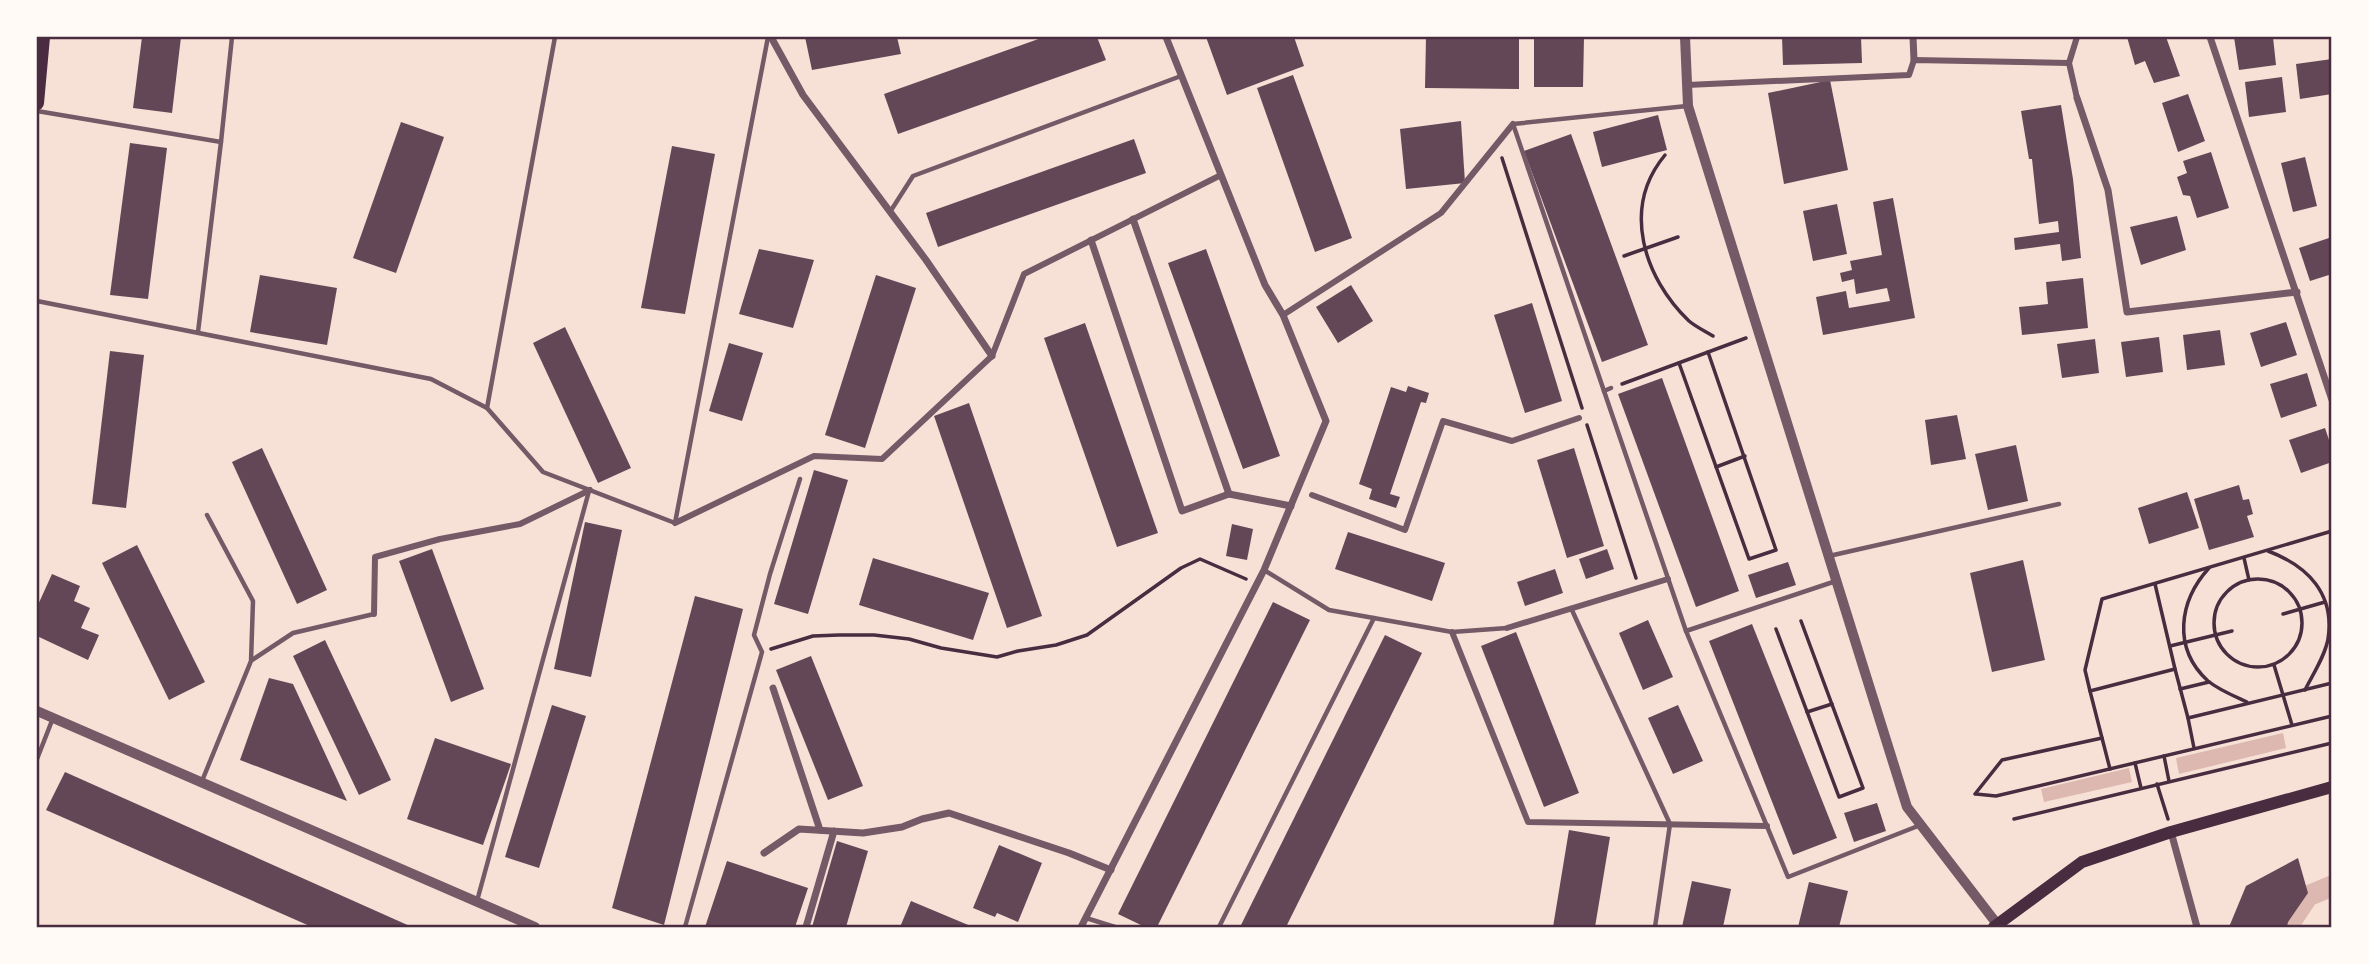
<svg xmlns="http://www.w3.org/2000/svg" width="2369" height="964" font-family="'Exo 2',sans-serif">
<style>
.water{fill:#dcb8b0}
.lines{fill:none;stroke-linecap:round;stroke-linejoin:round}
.canal{stroke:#dcb8b0;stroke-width:21}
.building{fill:#644757}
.path{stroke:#4a2c40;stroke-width:3.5}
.service{stroke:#755966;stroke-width:4.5}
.pedestrian{stroke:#755966;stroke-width:6}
.minor{stroke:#755966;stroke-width:7}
.tertiary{stroke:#755966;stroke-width:10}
.secondary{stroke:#4a2c40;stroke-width:12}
.primary{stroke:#4a2c40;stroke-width:14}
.neatline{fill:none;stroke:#4a2c40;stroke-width:2.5}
</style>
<rect width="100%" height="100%" fill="#f7e1d7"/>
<!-- water -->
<g class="water">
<polygon points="2283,733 2286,748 2179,774 2176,758"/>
<polygon points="2129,768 2132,782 2044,802 2041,789"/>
</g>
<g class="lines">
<!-- canal -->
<polyline class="canal" points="2289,927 2290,923 2308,896 2332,886"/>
</g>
<!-- building -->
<g class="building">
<polygon points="142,37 181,37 172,113 133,108"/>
<polygon points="805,37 897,37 901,54 812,70"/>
<polygon points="1044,37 1097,37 1106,60 898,134 884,94"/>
<polygon points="1206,37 1294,37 1304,66 1227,95"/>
<polygon points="1426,37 1519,37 1519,89 1425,88"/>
<polygon points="1534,37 1584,37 1583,87 1534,87"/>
<polygon points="1782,37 1861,37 1862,63 1783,65"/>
<polygon points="2127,37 2166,37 2180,76 2154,83 2145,61 2135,65"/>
<polygon points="2234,37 2273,37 2276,65 2239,70"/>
<polygon points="2332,59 2332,94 2300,99 2296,64"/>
<polygon points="1293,75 1352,238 1315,252 1257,88"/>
<polygon points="2282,77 2286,112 2249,117 2245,82"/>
<polygon points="1830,80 1848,170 1784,184 1768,93"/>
<polygon points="2188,94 2205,141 2178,152 2162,103"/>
<polygon points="2061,105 2073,179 2081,258 2062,261 2060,244 2015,250 2014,238 2059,232 2058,221 2039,224 2032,159 2029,159 2021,111"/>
<polygon points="1658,115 1667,150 1602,167 1593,132"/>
<polygon points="1461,121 1465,183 1406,189 1400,129"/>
<polygon points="401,122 444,137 396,273 353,258"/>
<polygon points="1571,134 1648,345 1602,362 1524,151"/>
<polygon points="1134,139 1146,173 938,247 926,213"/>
<polygon points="130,143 167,148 148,299 110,295"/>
<polygon points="672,146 715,154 685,314 641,308"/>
<polygon points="2211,152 2229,208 2197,218 2190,196 2183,195 2177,177 2187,173 2183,161"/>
<polygon points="2305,157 2317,206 2293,212 2281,163"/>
<polygon points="1893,198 1915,318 1823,335 1816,297 1846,291 1849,308 1890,301 1887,288 1856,294 1854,279 1842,282 1840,273 1852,270 1850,261 1882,255 1873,202"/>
<polygon points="1837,204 1847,254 1813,261 1803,211"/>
<polygon points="2177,216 2186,250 2141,265 2130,227"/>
<polygon points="2332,237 2332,274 2310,281 2299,248"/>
<polygon points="759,249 814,260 793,328 739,314"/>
<polygon points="1206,249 1280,456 1243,469 1168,263"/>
<polygon points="260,275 337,288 327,345 250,332"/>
<polygon points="876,275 916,288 865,448 825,435"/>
<polygon points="2083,278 2088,328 2022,335 2019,307 2048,304 2046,282"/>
<polygon points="1351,285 1373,321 1338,343 1316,307"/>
<polygon points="1532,303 1562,401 1525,413 1494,315"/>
<polygon points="2286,322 2297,355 2261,367 2250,333"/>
<polygon points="1085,323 1158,533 1117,547 1044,338"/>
<polygon points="565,327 631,468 598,483 533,343"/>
<polygon points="2220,330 2225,365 2187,370 2183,335"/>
<polygon points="2159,337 2163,372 2126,377 2121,342"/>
<polygon points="2095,339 2099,373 2062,378 2057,344"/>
<polygon points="729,343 763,353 742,421 709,411"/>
<polygon points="110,351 144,355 126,508 92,504"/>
<polygon points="2307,373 2317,406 2281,418 2270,384"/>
<polygon points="1662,378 1739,591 1696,607 1618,394"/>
<polygon points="1408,386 1429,393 1426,403 1421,402 1390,494 1400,497 1396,508 1369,499 1372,489 1359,484 1391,387 1406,392"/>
<polygon points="969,403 1042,616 1007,628 934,416"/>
<polygon points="1957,415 1966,459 1931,465 1925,420"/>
<polygon points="2325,428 2332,449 2332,462 2301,473 2289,440"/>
<polygon points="2016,445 2028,501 1988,510 1975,454"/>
<polygon points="262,448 327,590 297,604 232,462"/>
<polygon points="1574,448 1604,546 1567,558 1537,460"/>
<polygon points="814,470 848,480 808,614 774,604"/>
<polygon points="2239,485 2243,500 2249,499 2253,514 2247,516 2254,537 2209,550 2194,499"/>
<polygon points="2187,492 2199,528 2149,544 2138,508"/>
<polygon points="585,522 622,530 591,677 554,669"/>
<polygon points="1232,524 1253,529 1247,560 1226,556"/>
<polygon points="1348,532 1445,563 1432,601 1335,569"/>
<polygon points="137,545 205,682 169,700 102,563"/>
<polygon points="432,549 484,689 451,702 399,561"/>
<polygon points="1607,549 1614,569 1586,579 1579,559"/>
<polygon points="873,558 989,593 973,640 859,605"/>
<polygon points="2023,560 2045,660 1992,672 1970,573"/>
<polygon points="1788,562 1796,585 1756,598 1748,575"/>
<polygon points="1555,569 1563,593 1525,606 1517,582"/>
<polygon points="52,574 80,586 74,601 90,608 81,628 99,635 88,660 37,636 37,607"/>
<polygon points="695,596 743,609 664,925 612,908"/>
<polygon points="1273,602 1310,620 1157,927 1145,927 1118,914"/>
<polygon points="1648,620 1673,677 1643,690 1619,633"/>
<polygon points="1752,624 1837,838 1793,855 1709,641"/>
<polygon points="1516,632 1579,793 1544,807 1481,646"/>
<polygon points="1385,635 1422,653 1286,927 1240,927"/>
<polygon points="325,640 391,780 359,795 293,656"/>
<polygon points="811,656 863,786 828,800 776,670"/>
<polygon points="269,678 293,684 347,801 240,760"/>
<polygon points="552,705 586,716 539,868 505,857"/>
<polygon points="1678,705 1703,761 1673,774 1648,718"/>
<polygon points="435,738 511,764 483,845 407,819"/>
<polygon points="65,772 412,927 312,927 46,810"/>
<polygon points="1877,803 1886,831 1854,842 1844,813"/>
<polygon points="1569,830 1610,837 1595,927 1553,927"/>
<polygon points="837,841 868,851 846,927 812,927"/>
<polygon points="999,845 1042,863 1018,922 997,913 995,917 973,908"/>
<polygon points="2298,858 2308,893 2288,922 2287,927 2229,927 2246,886"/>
<polygon points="727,861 808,888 795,927 705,927"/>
<polygon points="1692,881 1731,889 1723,927 1682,927"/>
<polygon points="1809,882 1848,891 1839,927 1798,927"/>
<polygon points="911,901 973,927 900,927"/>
</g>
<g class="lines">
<!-- path -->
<g class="path">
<path d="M1665 155C1621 208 1644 278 1689 321 1696 327 1705 331 1713 336"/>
<polyline points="1502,158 1582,408"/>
<polyline points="1624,256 1678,237"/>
<polyline points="1679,363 1749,559 1776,550 1708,352"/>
<polyline points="1622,384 1746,338"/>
<polyline points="1587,425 1636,578"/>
<polyline points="1716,467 1745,456"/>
<path d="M2268 551C2308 566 2335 594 2328 639 2325 656 2313 674 2305 690"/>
<polyline points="2244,558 2249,580"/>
<path d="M2209 568C2179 601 2172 648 2208 681 2219 690 2234 696 2247 702"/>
<circle cx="2258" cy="623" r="44"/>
<polyline points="2155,584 2175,669"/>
<polyline points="2283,614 2325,602"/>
<polyline points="1776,629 1839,797 1863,788 1801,621"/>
<polyline points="2170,646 2232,631"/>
<polyline points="771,649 813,636 839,635 874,635 909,639 941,648 997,657 1018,651 1056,645 1087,635 1181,568 1200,559 1246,579"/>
<polyline points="2274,665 2292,725"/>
<polyline points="2180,689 2209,682"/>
<polyline points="2090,691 2085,670 2102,599 2332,531"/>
<polyline points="1807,712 1832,704"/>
<polyline points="2188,718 2194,748"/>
<polyline points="2102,738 2110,769"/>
<polyline points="2164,756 2169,781"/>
<polyline points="2135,763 2141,788"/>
<polyline points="2157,784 2168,819"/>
<polyline points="1975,794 2002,760 2102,738 2090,691 2175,669 2188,718 2332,683"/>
<polyline points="1976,794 1996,796 2332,716"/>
<polyline points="2014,819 2332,743"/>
</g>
<!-- service -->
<g class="service">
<polyline points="37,111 221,142 198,332"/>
<polyline points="221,142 232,37"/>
<polyline points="890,212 913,176 1181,76"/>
<polyline points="37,301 431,379 487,408 543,472 675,523 768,37"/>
<polyline points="1611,388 1604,391 1686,631 1788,877 1918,826"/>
<polyline points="1604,391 1513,124 1687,106"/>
<polyline points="487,408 555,37"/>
<polyline points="1829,556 2059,504"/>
<polyline points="1264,570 1329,610 1452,632 1507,628"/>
<polyline points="1571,608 1670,824 1655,927"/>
<polyline points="1686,631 1836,581"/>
<polyline points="252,660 293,633 374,614"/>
<polyline points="37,759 53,718"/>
<polyline points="202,781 251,661 253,601 207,515"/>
<polyline points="477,901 589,491"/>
<polyline points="1086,918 1115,927"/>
<polyline points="685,927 762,652 754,635 770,574 800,479"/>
<polyline points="1219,927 1374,618"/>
</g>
<!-- pedestrian -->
<g class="pedestrian">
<polyline points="1687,85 1909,75 1914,60 2069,63"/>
<polyline points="2077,98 2069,63 2077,37"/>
<polyline points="1283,315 1441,213 1513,124"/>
<polyline points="1312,495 1405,530 1443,421 1512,441 1579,418"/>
<polyline points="675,523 814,456 882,459 992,356 1024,274 1221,175"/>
<polyline points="374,614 375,557 440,539 520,524 590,490"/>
<polyline points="1507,628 1668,579"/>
<polyline points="1452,632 1528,822 1767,826"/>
</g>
<!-- minor -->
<g class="minor">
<polyline points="771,37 803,95 926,260 992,356"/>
<polyline points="1913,37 1914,60"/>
<polyline points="2210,37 2332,400"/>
<polyline points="2077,98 2108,190 2127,312 2297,292"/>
<polyline points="1133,219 1229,494 1291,506"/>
<polyline points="1091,240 1182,511 1229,494"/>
<polyline points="773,688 820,830"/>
<polyline points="2171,832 2197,927"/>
<polyline points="764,853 799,829 863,833 902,827 922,819 949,813 1069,853 1111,870"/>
<polyline points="806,927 834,831"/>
<polyline points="1081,927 1264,570 1326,421 1283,315 1265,285 1166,37"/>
</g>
<!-- tertiary -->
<g class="tertiary">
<polyline points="1685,37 1688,106 1907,807 1997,924"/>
<polyline points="37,711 535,927"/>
</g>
<!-- secondary -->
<polyline class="secondary" points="1994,927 2082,862 2171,832 2332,787"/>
<!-- primary -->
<polyline class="primary" points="37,103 43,37"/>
</g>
<!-- border -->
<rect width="2369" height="964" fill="none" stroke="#fffaf5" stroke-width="77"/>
<rect x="38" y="38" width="2292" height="888" class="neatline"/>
</svg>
